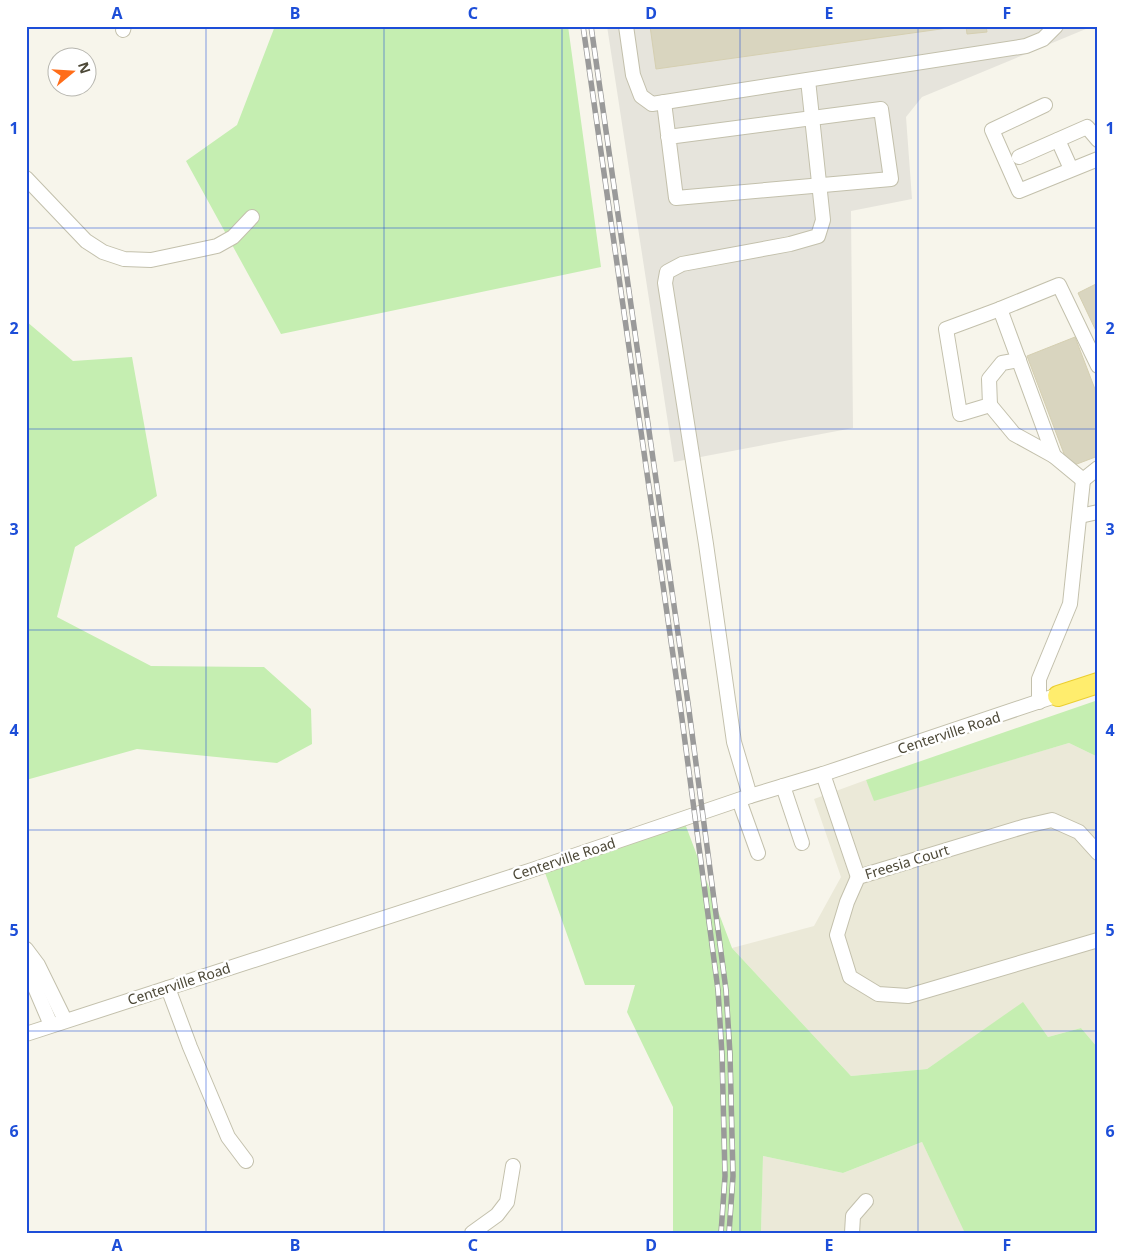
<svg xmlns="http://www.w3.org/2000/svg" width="1124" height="1259" font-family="'Noto Sans',sans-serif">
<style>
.residential{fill:#ebe9d8}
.industrial{fill:#e6e4dc}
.green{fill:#c5eeb1}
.building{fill:#d9d5bf;stroke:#d5cfb1}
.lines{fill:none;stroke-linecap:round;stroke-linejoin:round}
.minor-casing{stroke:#c3c0ac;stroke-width:16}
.highway-casing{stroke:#ebce30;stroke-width:22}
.minor{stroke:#fff;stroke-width:14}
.highway{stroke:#ffed6d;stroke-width:20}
.rail-casing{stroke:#9a9a9a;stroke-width:5.5}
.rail{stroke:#fff;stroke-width:4;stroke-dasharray:11;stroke-linecap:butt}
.grid{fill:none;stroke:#1d4ed8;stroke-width:1;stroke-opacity:0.55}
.labels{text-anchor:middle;stroke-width:5;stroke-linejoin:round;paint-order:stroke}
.street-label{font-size:14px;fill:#4c4837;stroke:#fff}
.neatline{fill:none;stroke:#1d4ed8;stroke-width:2}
.grid-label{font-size:16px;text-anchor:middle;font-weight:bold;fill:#1d4ed8}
</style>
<rect width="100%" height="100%" fill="#f7f5eb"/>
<!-- residential -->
<g class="residential">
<polygon points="1069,743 1098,757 1098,1048 1081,1028 1048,1037 1023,1003 927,1069 851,1076 732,948 814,926 841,877 814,799 866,780 875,800"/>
<polygon points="922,1142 965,1231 962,1233 761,1233 763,1156 843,1173"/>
</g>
<!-- industrial -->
<polygon class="industrial" points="607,26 1093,26 922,97 906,117 912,199 851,211 853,428 674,462"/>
<!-- green -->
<g class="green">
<polygon points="275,26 568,26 601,267 281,334 186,161 237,125"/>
<polygon points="26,321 73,361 132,357 157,496 75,547 57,617 151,666 264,667 311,709 312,744 277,763 137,749 26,780"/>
<polygon points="1098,700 1098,757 1069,743 874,801 866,780"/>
<polygon points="684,821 732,948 851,1076 927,1069 1023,1002 1048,1037 1081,1028 1098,1048 1098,1233 962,1233 964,1231 922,1142 843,1173 763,1156 761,1233 673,1233 673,1107 627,1012 635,985 585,985 543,867"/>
</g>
<!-- building -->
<g class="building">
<polygon points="650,26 962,26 656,69"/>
<polygon points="966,26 986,26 987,32 967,34"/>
<polygon points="1098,283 1098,335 1078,293"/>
<polygon points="1075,337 1098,397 1098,456 1069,467 1027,356"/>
</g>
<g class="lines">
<!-- minor casing -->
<g class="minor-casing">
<g id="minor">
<polyline points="626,26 633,75 641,96 652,104 1026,46 1043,39 1056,26"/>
<polyline points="123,30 124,26"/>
<polyline points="664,102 676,198 891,179 881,109 668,137"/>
<polyline points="1045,105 992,130 1019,191 1098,159"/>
<polyline points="1058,140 1071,169"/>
<polyline points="1019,157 1087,127 1098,140"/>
<polyline points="26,178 86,241 103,252 124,259 151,260 217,246 233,237 252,217"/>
<polyline points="1000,309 946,329 960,414 990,405 989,379 1002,363 1019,360"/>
<polyline points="1098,366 1059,285 1000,309 1054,456 1083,480 1098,468"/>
<polyline points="990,405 1014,434 1054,456"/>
<polyline points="1080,516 1098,512"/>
<polyline points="1039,702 1039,679 1070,604 1083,480"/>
<polyline points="823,774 858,877"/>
<polyline points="783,786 802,843"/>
<polyline points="750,796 734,742 706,544 665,283 667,272 682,264 790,244 818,236 823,220 808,80"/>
<polyline points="739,800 758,853"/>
<polyline points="1098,853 1079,832 1052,820 1026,826 858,877 847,902 837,935 850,977 878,994 908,996 1098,940"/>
<polyline points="26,949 38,965 65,1020"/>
<polyline points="26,962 27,969 51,1025"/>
<polyline points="168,988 190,1047 228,1137 246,1161"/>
<polyline points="26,1034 532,870 750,796 823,774 1064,693"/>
<polyline points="472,1233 497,1215 507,1202 513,1166"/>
<polyline points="852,1233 853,1216 866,1201"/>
</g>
</g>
<!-- highway casing -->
<g class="highway-casing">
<polyline id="highway" points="1058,696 1098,683"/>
</g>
<!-- minor -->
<use href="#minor" class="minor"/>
<!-- highway -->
<use href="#highway" class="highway"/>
<!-- rail casing -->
<g class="rail-casing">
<g id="rail">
<polyline points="583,26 680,704 718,990 722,1055 725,1176 721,1233"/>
<polyline points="591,26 688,703 726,990 730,1054 733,1176 729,1233"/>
</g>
</g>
<!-- rail -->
<use href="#rail" class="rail"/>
</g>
<!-- grid -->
<path class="grid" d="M206 26V1233M384 26V1233M562 26V1233M740 26V1233M918 26V1233M26 228H1098M26 429H1098M26 630H1098M26 830H1098M26 1031H1098"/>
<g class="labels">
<!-- street labels -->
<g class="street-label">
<text transform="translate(949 733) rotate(-18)" y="5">Centerville Road</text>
<text transform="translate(564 859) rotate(-18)" y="5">Centerville Road</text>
<text transform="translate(907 862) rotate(-17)" y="5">Freesia Court</text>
<text transform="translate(179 984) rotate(-18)" y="5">Centerville Road</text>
</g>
</g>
<!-- border -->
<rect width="1124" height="1259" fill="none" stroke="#ffffff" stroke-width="55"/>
<!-- north arrow -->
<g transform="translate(72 72) rotate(72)"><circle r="24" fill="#ffffff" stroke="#b7b6af"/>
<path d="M0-4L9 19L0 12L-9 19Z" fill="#ff6d19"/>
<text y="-8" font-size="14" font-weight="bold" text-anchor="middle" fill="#4c4837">N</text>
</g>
<rect x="28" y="28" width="1068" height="1204" class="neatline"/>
<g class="grid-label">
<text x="117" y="19">A</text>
<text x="295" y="19">B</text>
<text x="473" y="19">C</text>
<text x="651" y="19">D</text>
<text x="829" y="19">E</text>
<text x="1007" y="19">F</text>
<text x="14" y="134">1</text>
<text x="1110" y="134">1</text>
<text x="14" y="334">2</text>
<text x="1110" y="334">2</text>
<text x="14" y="535">3</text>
<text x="1110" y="535">3</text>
<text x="14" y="736">4</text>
<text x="1110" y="736">4</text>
<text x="14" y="936">5</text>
<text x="1110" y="936">5</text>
<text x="14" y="1137">6</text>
<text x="1110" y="1137">6</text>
<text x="117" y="1251">A</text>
<text x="295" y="1251">B</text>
<text x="473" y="1251">C</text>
<text x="651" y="1251">D</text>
<text x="829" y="1251">E</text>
<text x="1007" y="1251">F</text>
</g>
</svg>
